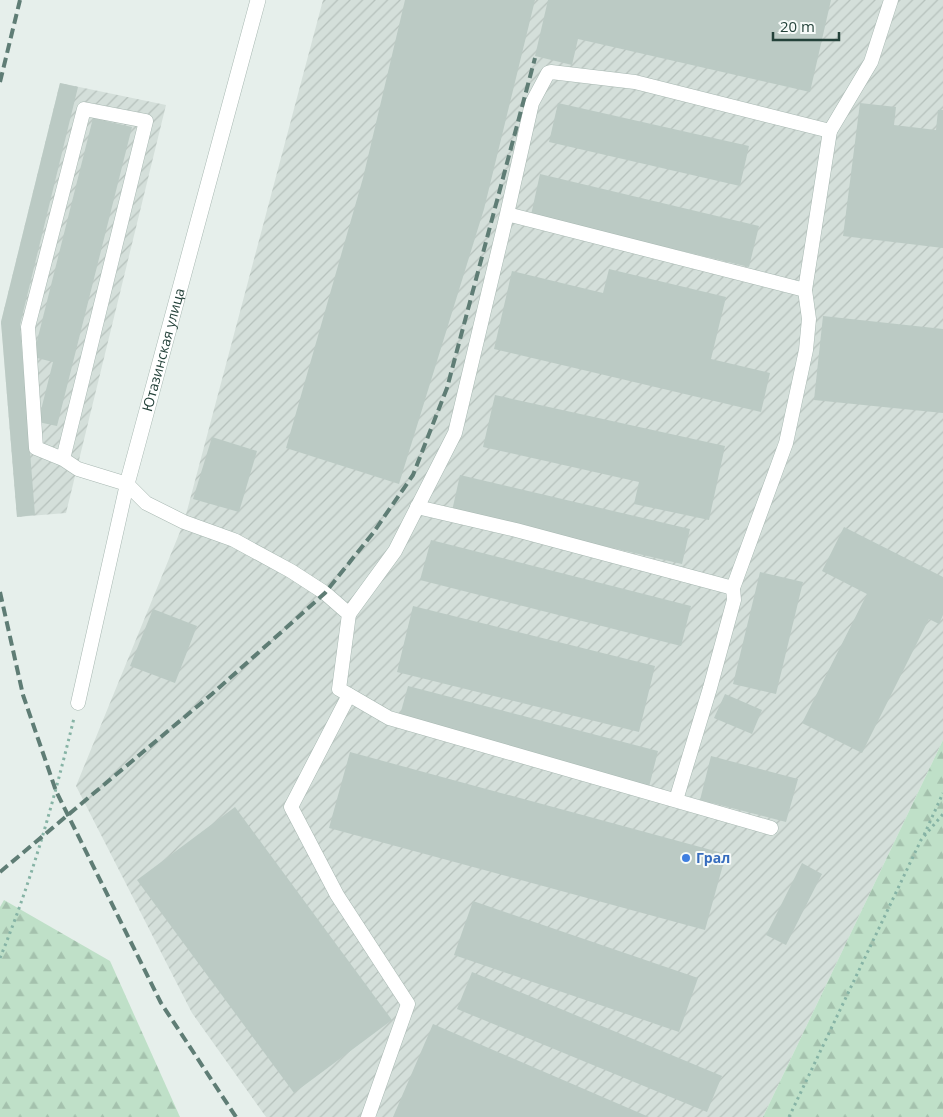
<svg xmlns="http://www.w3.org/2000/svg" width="943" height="1117" font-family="'Open Sans',sans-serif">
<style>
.industrial{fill:url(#industrial-furrows)}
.forest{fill:url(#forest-firs)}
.building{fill:#bbcac4}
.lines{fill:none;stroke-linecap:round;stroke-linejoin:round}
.service-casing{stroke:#a8b8b2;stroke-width:15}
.minor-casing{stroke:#a8b8b2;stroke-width:16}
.path{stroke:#86b3a5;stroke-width:3;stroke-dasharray:2.5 4;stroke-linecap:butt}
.service{stroke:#fff;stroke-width:14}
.minor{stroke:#fff;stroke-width:15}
.rail{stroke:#5f7d75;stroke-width:4;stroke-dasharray:10 5;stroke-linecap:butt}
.shop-dot{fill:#3f7fe0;stroke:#f7fbf9;stroke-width:2}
.labels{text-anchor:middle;stroke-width:4;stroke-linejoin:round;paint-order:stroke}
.street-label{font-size:14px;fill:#24423a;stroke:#f7fbf9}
.shop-label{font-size:14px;font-weight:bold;fill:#366cbe;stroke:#f7fbf9;text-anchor:start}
</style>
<defs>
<pattern id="industrial-furrows" width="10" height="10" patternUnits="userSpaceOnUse" patternTransform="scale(1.25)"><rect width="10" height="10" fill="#d4dfda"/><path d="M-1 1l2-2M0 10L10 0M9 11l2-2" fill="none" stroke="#b6c1bc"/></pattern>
<pattern id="forest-firs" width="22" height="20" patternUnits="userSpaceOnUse" patternTransform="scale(1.25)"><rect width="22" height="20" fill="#bfe0c8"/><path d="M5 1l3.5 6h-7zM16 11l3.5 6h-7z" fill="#a4c1ad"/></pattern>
</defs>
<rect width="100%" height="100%" fill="#e6efeb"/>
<!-- industrial -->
<g class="industrial">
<polygon points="323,0 943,0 943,740 763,1117 266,1117 192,1013 76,786 184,522"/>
<polygon points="60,83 166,105 66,513 17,517 1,322"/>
</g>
<!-- forest -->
<g class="forest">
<polygon points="943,740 943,1117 763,1117"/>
<polygon points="4,900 110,961 180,1117 0,1117 0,907"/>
</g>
<!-- building -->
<g class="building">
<polygon points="405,0 535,0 484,209 399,484 286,448 363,178"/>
<polygon points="548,0 831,0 810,92 578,39 572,65 535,56"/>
<polygon points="60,83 78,87 20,325 35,515 17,517 1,322"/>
<polygon points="558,103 749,146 740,186 549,142"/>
<polygon points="860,103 896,107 894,125 936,130 938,110 943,110 943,248 843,236"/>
<polygon points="93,118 132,127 57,426 38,422 53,362 33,357"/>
<polygon points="540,174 759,226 749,267 531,215"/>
<polygon points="609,269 726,297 711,359 770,373 761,412 494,349 512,271 603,293"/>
<polygon points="823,316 943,329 943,413 814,400"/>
<polygon points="495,395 725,446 709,520 634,504 639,482 483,447"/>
<polygon points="212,437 257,451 239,512 193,499"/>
<polygon points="460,475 690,529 682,564 452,511"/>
<polygon points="844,527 943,577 943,615 939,624 929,619 862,753 802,723 867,594 822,571"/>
<polygon points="431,540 691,606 681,646 420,580"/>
<polygon points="760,572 803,582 776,694 733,684"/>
<polygon points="413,606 655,666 639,732 397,672"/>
<polygon points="153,609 197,626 175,683 130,666"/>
<polygon points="408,686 658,751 648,791 397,726"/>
<polygon points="725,694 762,710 752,734 714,718"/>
<polygon points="350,752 726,854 705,930 329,828"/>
<polygon points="711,756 798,779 786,822 700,800"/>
<polygon points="235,807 392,1020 294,1093 137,880"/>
<polygon points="802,863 822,874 786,945 766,935"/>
<polygon points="473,901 698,978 679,1032 454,955"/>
<polygon points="472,972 722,1076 707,1112 457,1009"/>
<polygon points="433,1024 649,1117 393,1117"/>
</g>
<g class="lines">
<!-- service casing -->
<g class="service-casing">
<g id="service">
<polyline points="830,131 871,62 891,0"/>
<polyline points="63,459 36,448 28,327 84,109 146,121 63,459 78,469 127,484 146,503 184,522 234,540 291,571 325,593 349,614 339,689 389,718 771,828"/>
<polyline points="417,507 516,530 733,588"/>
<polyline points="349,614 395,551 455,433 507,214 805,290 830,131 635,82 551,72 548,73 532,103 507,214"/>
<polyline points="349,695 291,807 337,895 408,1004 368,1117"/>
<polyline points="78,703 127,484"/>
<polyline points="676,800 710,688 734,600 733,588 786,443 806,350 809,319 805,290"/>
</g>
</g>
<!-- minor casing -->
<g class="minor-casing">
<g id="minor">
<path id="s1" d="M127 484 258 0"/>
</g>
</g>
<!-- path -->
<g class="path">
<polyline points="924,835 943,793"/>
<path d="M0 958C32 880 54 800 74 718"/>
<polyline points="789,1117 921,840 943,814"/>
</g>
<!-- service -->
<use href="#service" class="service"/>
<!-- minor -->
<use href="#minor" class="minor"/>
<!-- rail -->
<g class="rail">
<polyline points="0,82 20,0"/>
<polyline points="0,592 23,695 56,791 161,1003 236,1117"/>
<polyline points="0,872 212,694 325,593 373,533 413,475 447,388 535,58"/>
</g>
</g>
<!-- markers -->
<circle class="shop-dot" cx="686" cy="858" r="5"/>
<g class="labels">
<!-- street labels -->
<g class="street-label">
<text dy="5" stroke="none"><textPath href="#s1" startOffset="139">Ютазинская улица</textPath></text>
</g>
<!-- shop labels -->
<g class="shop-label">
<text x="696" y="863">Грал</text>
</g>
</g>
<!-- scale -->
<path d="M773 32v8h66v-8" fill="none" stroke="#24423a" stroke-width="2.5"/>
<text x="780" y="32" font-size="15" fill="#24423a" stroke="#f7fbf9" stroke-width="4" paint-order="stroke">20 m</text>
</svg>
